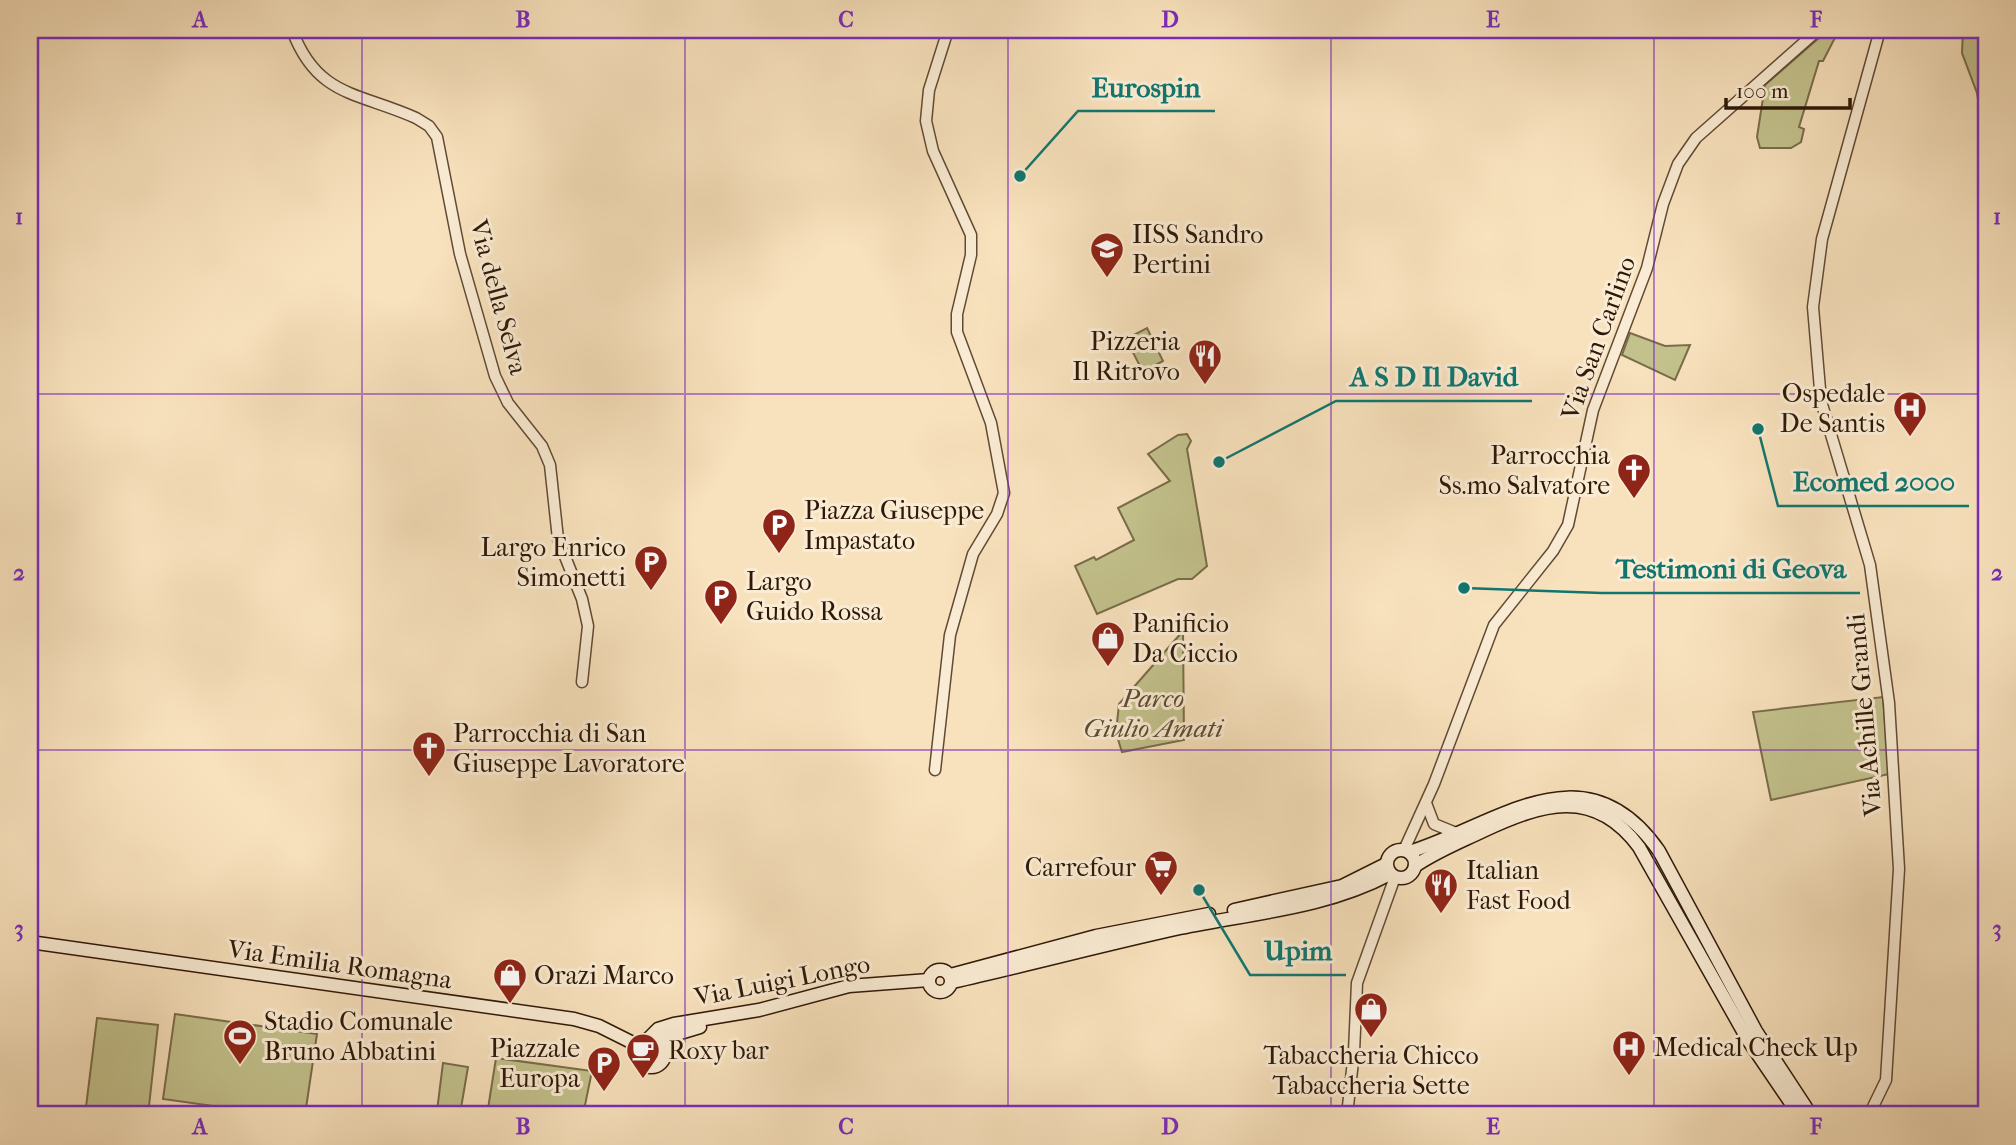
<svg xmlns="http://www.w3.org/2000/svg" width="2016" height="1145" font-family="'IM FELL French Canon',serif">
<style>
.green{fill:#c3c28d;stroke:#796d4a;stroke-width:2}
.lines{fill:none;stroke-linecap:round;stroke-linejoin:round}
.tertiary-casing{stroke:#614a34;stroke-width:13}
.secondary-casing{stroke:#2f1807;stroke-width:15}
.tertiary{stroke:#faecd4;stroke-width:10}
.secondary{stroke:#faecd4;stroke-width:12}
.grid{fill:none;stroke:#7b2cbf;stroke-width:2;stroke-opacity:0.55}
.labels{text-anchor:middle;stroke-width:6;stroke-linejoin:round;paint-order:stroke}
.poi-label{font-size:26px;fill:#2f1807;stroke:#faecd4;text-anchor:start}
.street-label{font-size:26px;fill:#2f1807;stroke:#faecd4}
.park-label{font-size:26px;font-style:italic;fill:#5b4b2f;stroke:#faecd4}
.leader{fill:none;stroke:#0f766e;stroke-width:2.5}
.callout-dot{fill:#0f766e;stroke:#faecd4;stroke-width:2.5}
.callout-label{font-size:28px;text-anchor:middle;font-weight:bold;fill:#0f766e;stroke:#faecd4;stroke-width:6;stroke-linejoin:round;paint-order:stroke}
.neatline{fill:none;stroke:#7b2cbf;stroke-width:2.5}
.grid-label{font-size:23px;text-anchor:middle;font-weight:bold;fill:#7b2cbf}
</style>
<rect width="100%" height="100%" fill="#f8e2bd"/>
<filter id="stains"><feTurbulence type="fractalNoise" baseFrequency=".00286" numOctaves="4"/><feColorMatrix values="0 0 0 0 .2 0 0 0 0 .09 0 0 0 0 .02 0 0 0 .5 -.17"/></filter>
<radialGradient id="worn" r=".72"><stop offset=".6" stop-color="#630" stop-opacity="0"/><stop offset="1" stop-color="#630" stop-opacity=".3"/></radialGradient>
<!-- green -->
<g class="green">
<polygon points="1828,30 1839,30 1823,61 1819,61 1799,127 1804,129 1801,142 1791,148 1760,148 1757,137 1765,85"/>
<polygon points="1963,30 1986,30 1986,147 1977,93 1962,53"/>
<polygon points="1147,328 1163,361 1143,372 1126,339"/>
<polygon points="1630,333 1665,346 1690,345 1675,380 1622,355"/>
<polygon points="1187,434 1191,441 1187,449 1207,566 1192,579 1178,579 1097,614 1075,566 1094,557 1096,560 1134,540 1118,508 1170,481 1148,454 1178,435"/>
<polygon points="1183,631 1184,740 1122,752 1116,733 1119,704"/>
<polygon points="1883,697 1889,774 1771,800 1753,712"/>
<polygon points="175,1014 317,1034 305,1115 278,1115 163,1099"/>
<polygon points="97,1018 158,1025 148,1115 85,1115"/>
<polygon points="496,1058 592,1071 583,1115 487,1115"/>
<polygon points="443,1063 468,1067 460,1114 437,1111"/>
</g>
<g class="lines">
<!-- tertiary casing -->
<g class="tertiary-casing">
<g id="tertiary">
<path d="M292 30C317 97 358 92 416 118L429 126 437 137 460 254 495 376 508 403 542 446 550 465 558 539 582 599 588 626 582 682"/>
<polyline points="935,770 950,635 973,554 997,514 1004,493 991,423 957,332 957,314 971,255 971,235 933,151 926,121 929,90 948,30"/>
<polyline points="1426,803 1434,824 1456,833"/>
<polyline points="1404,850 1434,784 1494,625 1553,551 1568,525 1593,410 1647,268 1663,204 1678,164 1696,138 1818,30"/>
<polyline points="1347,1115 1354,1052 1357,983 1395,877"/>
<polyline points="1869,1115 1886,1080 1899,869 1889,703 1870,565 1821,401 1813,307 1822,239 1880,30"/>
</g>
</g>
<!-- secondary casing -->
<g class="secondary-casing">
<g id="secondary">
<circle cx="1401" cy="864" r="14"/>
<path d="M1409 852C1497 825 1585 745 1659 851L1756 1031 1811 1115"/>
<path d="M1415 866C1437 851 1460 842 1483 831 1541 804 1594 786 1639 847L1748 1040 1799 1115"/>
<polyline points="1234,910 1342,886 1386,864"/>
<polyline points="30,942 574,1019 599,1026 639,1046"/>
<circle cx="940" cy="981" r="11"/>
<polyline points="954,974 1096,936 1209,914"/>
<path d="M952 982C1028 965 1103 945 1180 928 1251 913 1324 909 1390 874"/>
<polyline points="648,1039 658,1029 674,1024 759,1010 849,986 929,980"/>
<circle cx="651" cy="1053" r="14"/>
<polyline points="657,1040 700,1027"/>
</g>
</g>
<!-- tertiary -->
<use href="#tertiary" class="tertiary"/>
<!-- secondary -->
<use href="#secondary" class="secondary"/>
</g>
<!-- grid -->
<path class="grid" d="M362 30V1115M685 30V1115M1008 30V1115M1331 30V1115M1654 30V1115M30 394H1986M30 750H1986"/>
<!-- icons -->
<defs>
<g id="school-pin" transform="scale(1.75)"><path d="M0 17L-7.5 6A9.5 9.5 0 1 1 7.5 6Z" fill="#8f2418" stroke="#faecd4"/><path d="M0-5L7-2L0 1L-7-2ZM-4 1L0 2.5L4 1V4Q0 6-4 4Z" fill="#fff"/></g>
<g id="restaurant-pin" transform="scale(1.75)"><path d="M0 17L-7.5 6A9.5 9.5 0 1 1 7.5 6Z" fill="#8f2418" stroke="#faecd4"/><path d="M-5-6h1v4h1v-4h1v4h1v-4h1v5L-1.5 .5V6h-2V.5L-5-1ZM5-6V6H3V1.5H1.5Q1.5-4 5-6Z" fill="#fff"/></g>
<g id="hospital-pin" transform="scale(1.75)"><path d="M0 17L-7.5 6A9.5 9.5 0 1 1 7.5 6Z" fill="#8f2418" stroke="#faecd4"/><path d="M-5-5h3v3.5h4V-5h3V5h-3V1.5h-4V5h-3Z" fill="#fff"/></g>
<g id="church-pin" transform="scale(1.75)"><path d="M0 17L-7.5 6A9.5 9.5 0 1 1 7.5 6Z" fill="#8f2418" stroke="#faecd4"/><path d="M-1.2-6h2.4v3.5h3.3v2.4h-3.3V6h-2.4V-.1h-3.3v-2.4h3.3Z" fill="#fff"/></g>
<g id="parking-pin" transform="scale(1.75)"><path d="M0 17L-7.5 6A9.5 9.5 0 1 1 7.5 6Z" fill="#8f2418" stroke="#faecd4"/><path d="M-3.5-5.5H1a3.5 3.5 0 0 1 0 7H-1V5.5H-3.5ZM-1-3.4V-.6H.8a1.4 1.4 0 0 0 0-2.8Z" fill="#fff"/></g>
<g id="shop-pin" transform="scale(1.75)"><path d="M0 17L-7.5 6A9.5 9.5 0 1 1 7.5 6Z" fill="#8f2418" stroke="#faecd4"/><path d="M-5-2.5h2.3a2.7 3.5 0 0 1 5.4 0H5L5.5 6h-11ZM-1.5-2.5h3a1.5 2.3 0 0 0-3 0Z" fill="#fff"/></g>
<g id="supermarket-pin" transform="scale(1.75)"><path d="M0 17L-7.5 6A9.5 9.5 0 1 1 7.5 6Z" fill="#8f2418" stroke="#faecd4"/><path d="M-6-5.5h2.5l.6 2H6L4.5 2H-2.5L-4.4-4H-6ZM-1.5 3.2a1.3 1.3 0 1 0 .1 0ZM3 3.2a1.3 1.3 0 1 0 .1 0Z" fill="#fff"/></g>
<g id="stadium-pin" transform="scale(1.75)"><path d="M0 17L-7.5 6A9.5 9.5 0 1 1 7.5 6Z" fill="#8f2418" stroke="#faecd4"/><path d="M0-5a6.5 5 0 1 0 0 10a6.5 5 0 1 0 0-10ZM-3.5-1.8h7v3.6h-7Z" fill="#fff"/></g>
<g id="cafe-pin" transform="scale(1.75)"><path d="M0 17L-7.5 6A9.5 9.5 0 1 1 7.5 6Z" fill="#8f2418" stroke="#faecd4"/><path d="M-5.5-4.5H6V0H3Q3 3.5 0 3.5H-2.5Q-5.5 3.5-5.5 0ZM3-3.2v2h1.7v-2ZM-6 4.5H4V6H-6Z" fill="#fff"/></g>
</defs>
<g fill-rule="evenodd">
<use href="#school-pin" x="1107" y="249"/>
<use href="#restaurant-pin" x="1205" y="356"/>
<use href="#hospital-pin" x="1910" y="408"/>
<use href="#church-pin" x="1634" y="470"/>
<use href="#parking-pin" x="779" y="525"/>
<use href="#parking-pin" x="651" y="562"/>
<use href="#parking-pin" x="721" y="596"/>
<use href="#shop-pin" x="1108" y="638"/>
<use href="#church-pin" x="429" y="748"/>
<use href="#supermarket-pin" x="1161" y="867"/>
<use href="#restaurant-pin" x="1441" y="885"/>
<use href="#shop-pin" x="510" y="975"/>
<use href="#shop-pin" x="1371" y="1009"/>
<use href="#stadium-pin" x="240" y="1036"/>
<use href="#hospital-pin" x="1629" y="1047"/>
<use href="#cafe-pin" x="643" y="1050"/>
<use href="#parking-pin" x="604" y="1063"/>
</g>
<g class="labels">
<!-- poi labels -->
<g class="poi-label">
<text x="1132" y="243">IISS Sandro<tspan x="1132" dy="30">Pertini</tspan></text>
<text x="1180" y="350" text-anchor="end">Pizzeria<tspan x="1180" dy="30">Il Ritrovo</tspan></text>
<text x="1885" y="402" text-anchor="end">Ospedale<tspan x="1885" dy="30">De Santis</tspan></text>
<text x="1610" y="464" text-anchor="end">Parrocchia<tspan x="1610" dy="30">Ss.mo Salvatore</tspan></text>
<text x="804" y="519">Piazza Giuseppe<tspan x="804" dy="30">Impastato</tspan></text>
<text x="626" y="556" text-anchor="end">Largo Enrico<tspan x="626" dy="30">Simonetti</tspan></text>
<text x="746" y="590">Largo<tspan x="746" dy="30">Guido Rossa</tspan></text>
<text x="1132" y="632">Panificio<tspan x="1132" dy="30">Da Ciccio</tspan></text>
<text x="453" y="742">Parrocchia di San<tspan x="453" dy="30">Giuseppe Lavoratore</tspan></text>
<text x="1136" y="876" text-anchor="end">Carrefour</text>
<text x="1466" y="879">Italian<tspan x="1466" dy="30">Fast Food</tspan></text>
<text x="534" y="984">Orazi Marco</text>
<text x="264" y="1030">Stadio Comunale<tspan x="264" dy="30">Bruno Abbatini</tspan></text>
<text x="1654" y="1056">Medical Check Up</text>
<text x="580" y="1057" text-anchor="end">Piazzale<tspan x="580" dy="30">Europa</tspan></text>
<text x="668" y="1059">Roxy bar</text>
<text x="1371" y="1064" text-anchor="middle">Tabaccheria Chicco<tspan x="1371" dy="30">Tabaccheria Sette</tspan></text>
</g>
<!-- street labels -->
<g class="street-label">
<text transform="translate(499 297) rotate(75)" y="9">Via della Selva</text>
<text transform="translate(1598 338) rotate(-70)" y="9">Via San Carlino</text>
<text transform="translate(1864 715) rotate(-95)" y="9">Via Achille Grandi</text>
<text transform="translate(340 964) rotate(8)" y="9">Via Emilia Romagna</text>
<text transform="translate(782 980) rotate(-11)" y="9">Via Luigi Longo</text>
</g>
<!-- park labels -->
<g class="park-label">
<text x="1153" y="707">Parco<tspan x="1153" dy="30">Giulio Amati</tspan></text>
</g>
</g>
<!-- callouts -->
<path class="leader" d="M1020 176L1078 111H1215M1219 462L1336 401H1532M1758 429L1778 506H1969M1464 588L1602 593H1860M1199 890L1250 975H1346"/>
<g class="callout-dot">
<circle cx="1020" cy="176" r="7"/>
<circle cx="1219" cy="462" r="7"/>
<circle cx="1758" cy="429" r="7"/>
<circle cx="1464" cy="588" r="7"/>
<circle cx="1199" cy="890" r="7"/>
</g>
<g class="callout-label">
<text x="1146" y="97">Eurospin</text>
<text x="1434" y="386">A S D Il David</text>
<text x="1874" y="491">Ecomed 2000</text>
<text x="1731" y="578">Testimoni di Geova</text>
<text x="1298" y="960">Upim</text>
</g>
<!-- margin -->
<rect width="2016" height="1145" fill="none" stroke="#f8e2bd" stroke-width="77"/>
<!-- scale -->
<path d="M1726 98v10h124v-10" fill="none" stroke="#2f1807" stroke-width="3.5"/>
<text x="1736" y="98" font-size="21" fill="#2f1807" stroke="#faecd4" stroke-width="5" paint-order="stroke">100 m</text>
<rect x="38" y="38" width="1940" height="1068" class="neatline"/>
<g class="grid-label">
<text x="200" y="27">A</text>
<text x="523" y="27">B</text>
<text x="846" y="27">C</text>
<text x="1170" y="27">D</text>
<text x="1493" y="27">E</text>
<text x="1816" y="27">F</text>
<text x="19" y="224">1</text>
<text x="1997" y="224">1</text>
<text x="19" y="580">2</text>
<text x="1997" y="580">2</text>
<text x="19" y="936">3</text>
<text x="1997" y="936">3</text>
<text x="200" y="1134">A</text>
<text x="523" y="1134">B</text>
<text x="846" y="1134">C</text>
<text x="1170" y="1134">D</text>
<text x="1493" y="1134">E</text>
<text x="1816" y="1134">F</text>
</g>
<rect width="100%" height="100%" filter="url(#stains)"/>
<rect width="100%" height="100%" fill="url(#worn)"/>
</svg>
